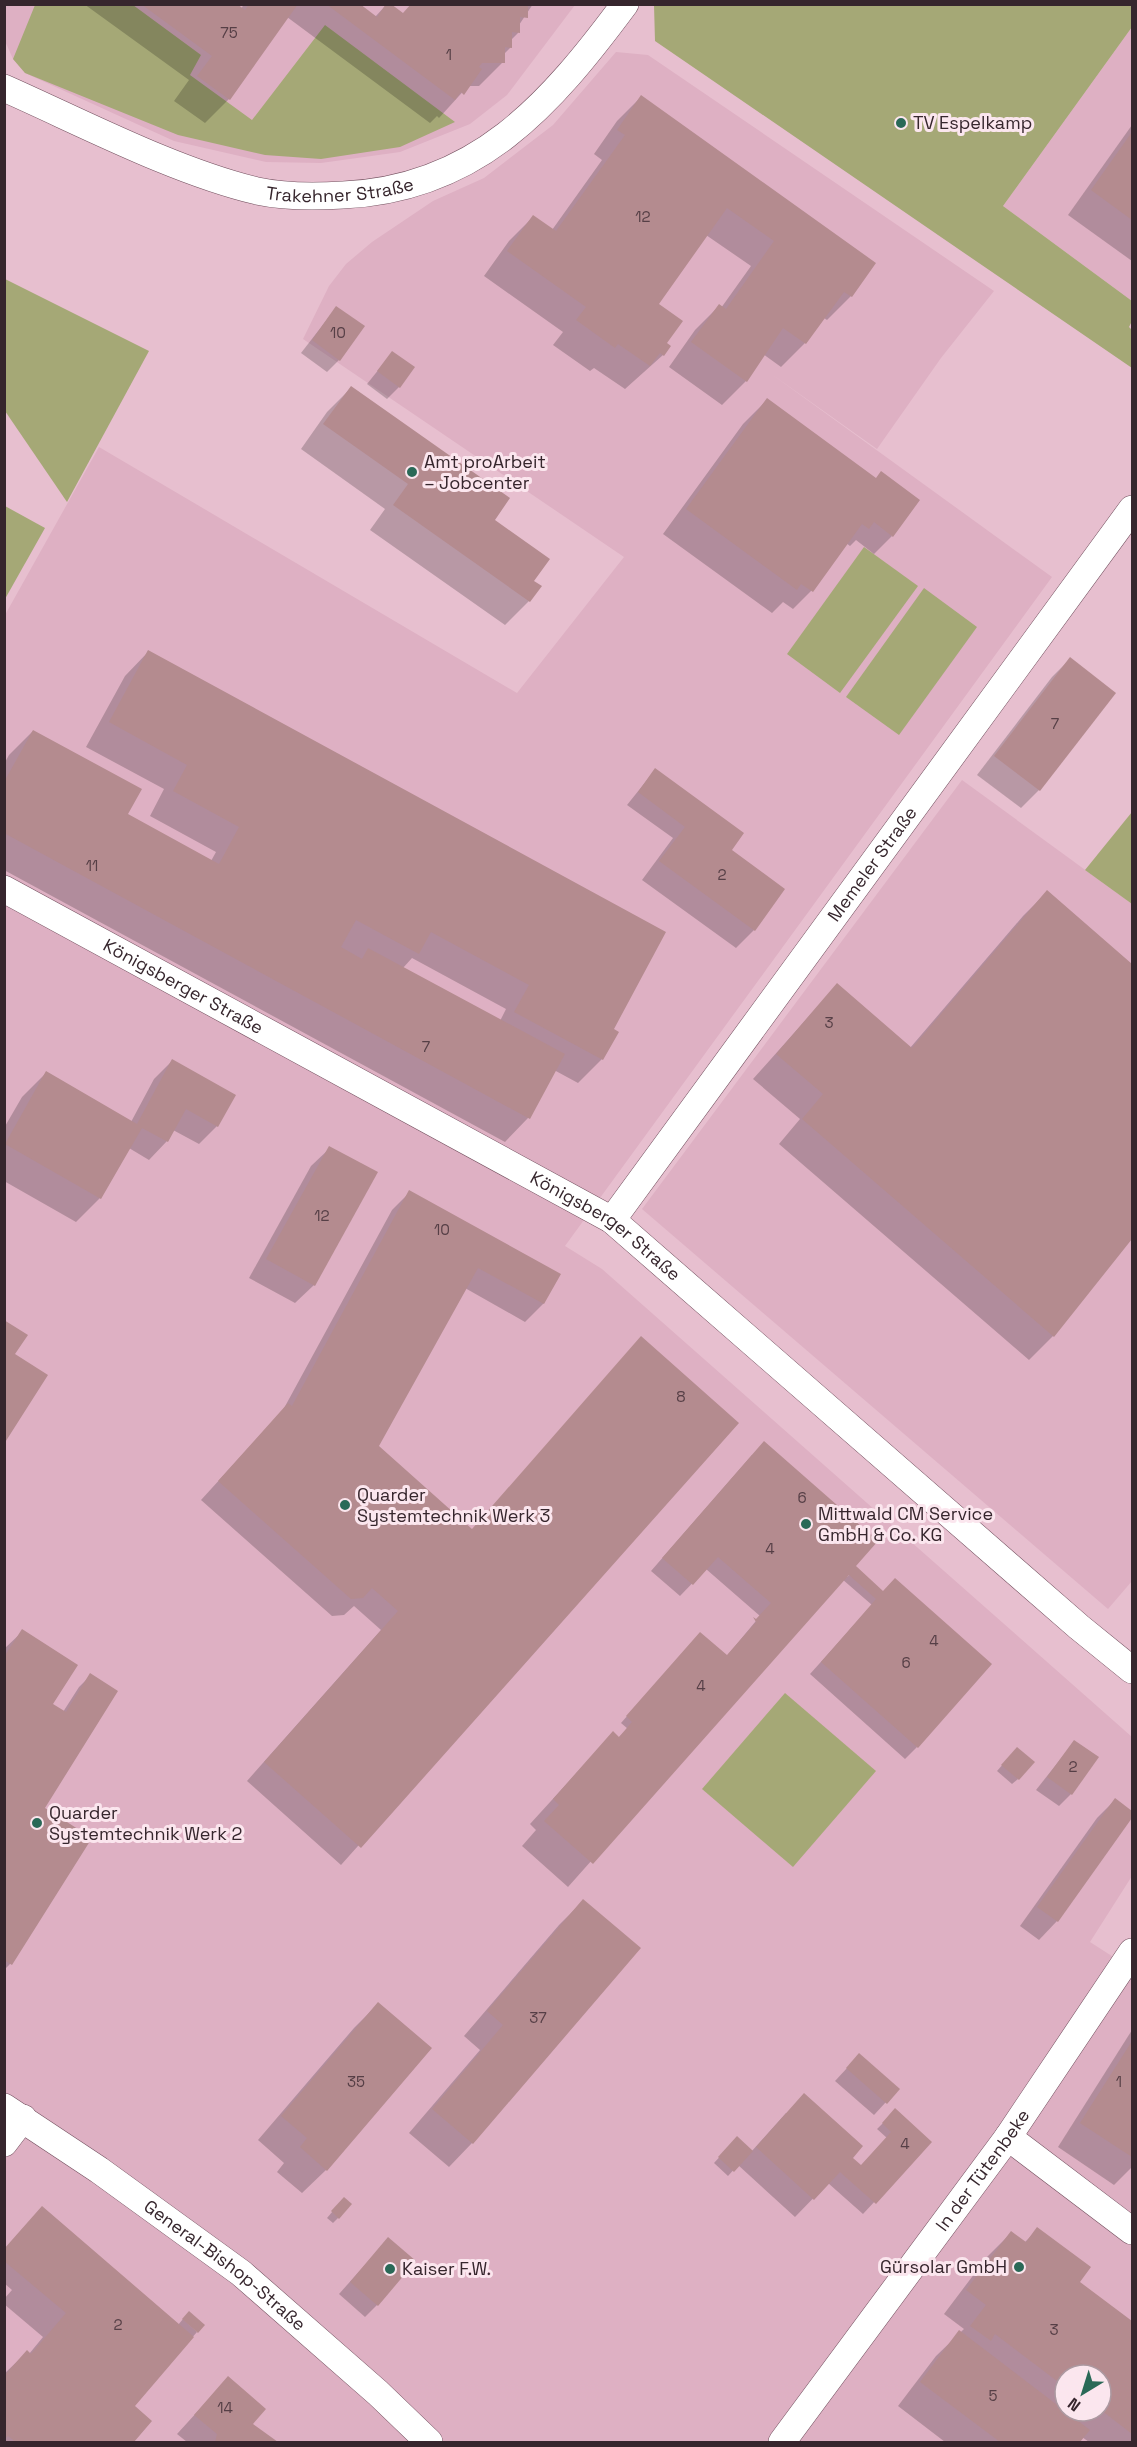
<svg xmlns="http://www.w3.org/2000/svg" width="1137" height="2447" font-family="'Space Grotesk',sans-serif">
<style>
.built{fill:#deb0c3;fill-rule:evenodd}
.green{fill:#a5a876}
.shadow{fill:#0003;fill-rule:evenodd}
.building{fill:#b48b8f}
.lines{fill:none;stroke-linecap:round;stroke-linejoin:round}
.street-casing{stroke:#73505f;stroke-width:28}
.street{stroke:#fff;stroke-width:27}
.poi-dot{fill:#2a6957;stroke:#fbe6ee;stroke-width:2}
.labels{text-anchor:middle;stroke-width:6;stroke-linejoin:round;paint-order:stroke}
.number-label{font-size:15px;fill:#563f46}
.poi-label{font-size:18px;fill:#36262d;stroke:#fbe6ee;text-anchor:start}
.street-label{font-size:18px;fill:#36262d;stroke:#fbe6ee}
</style>
<rect width="100%" height="100%" fill="#e7bfcf"/>
<!-- built -->
<g class="built">
<polygon points="5,5 575,5 507,95 470,124 400,152 321,163 266,162 174,141 25,73 13,59 5,41"/>
<polygon points="1132,27 1132,301 1003,206"/>
<path d="M616 52 648 55 994 291 941 358 877 449 770 373 1052 577 565 1246 602 1269 1132 1737V1876L1090 1942 1132 1969V2442H5V615L99 447 517 693 624 557 303 339 329 286 346 264 372 242 433 201 484 178 553 125ZM1065 2375H1101V2411H1065Z"/>
<polygon points="962,780 1132,904 1132,1581 1108,1609 642,1209"/>
</g>
<!-- green -->
<g class="green">
<polygon points="35,5 133,5 201,55 190,75 252,120 325,25 455,122 400,147 321,159 265,155 178,135 25,73 13,59"/>
<polygon points="654,5 1132,5 1132,27 1003,206 1132,301 1132,321 1129,327 1132,330 1132,368 655,41"/>
<polygon points="5,279 149,351 67,502 5,411"/>
<polygon points="5,506 45,528 5,599"/>
<polygon points="864,547 918,586 840,693 787,654"/>
<polygon points="924,588 977,627 899,735 846,697"/>
<polygon points="1132,812 1132,904 1085,870"/>
<polygon points="785,1693 876,1771 793,1867 702,1789"/>
</g>
<!-- shadow -->
<g class="shadow">
<polygon points="84,4 234,4 241,9 244,4 357,4 375,17 387,4 403,15 413,4 533,4 519,25 518,33 511,40 511,47 503,55 503,62 479,86 468,86 439,118 437,116 430,123 287,17 229,99 205,123 174,101 189,80"/>
<polygon points="641,97 874,264 851,296 827,320 824,318 805,343 781,367 763,354 746,381 722,405 669,367 695,330 719,306 721,308 751,266 706,235 657,304 664,344 663,355 625,389 594,368 590,371 553,345 563,332 484,276 509,241 533,217 552,230 602,160 594,154 617,121"/>
<polygon points="1132,125 1132,261 1068,215"/>
<polygon points="336,308 339,360 327,372 301,353"/>
<polygon points="392,353 399,387 387,399 367,384"/>
<polygon points="351,388 493,521 532,581 529,601 505,625 370,530 385,509 301,449 327,412"/>
<polygon points="767,400 892,536 874,554 856,540 850,546 846,543 811,591 793,609 783,602 772,613 663,534 743,424"/>
<path d="M148 652 612 1030 602 1059 578 1083 554 1070 528 1118 505 1142 4 870V764L9 755 33 731 126 815 211 861 216 852 150 816 164 789 86 747 125 676ZM412 958 506 1009 500 1021 403 968Z"/>
<polygon points="1070,659 1039,790 1021,808 977,775 1052,677"/>
<polygon points="655,770 730,851 754,930 736,948 642,880 673,838 627,805"/>
<polygon points="1047,892 1132,966 1132,1237 1053,1336 1029,1360 779,1144 800,1119 753,1079 837,985 910,1048 1023,916"/>
<polygon points="172,1061 217,1126 199,1144 173,1130 167,1141 149,1160 129,1148 100,1198 76,1222 4,1181 4,1128 22,1097 46,1073 131,1122 154,1079"/>
<polygon points="330,1148 314,1285 295,1303 249,1278 311,1166"/>
<polygon points="410,1192 559,1274 543,1304 525,1322 465,1288 377,1446 471,1530 736,1423 341,1865 247,1781 381,1630 354,1606 344,1615 332,1616 201,1500 283,1410 392,1210"/>
<polygon points="752,1455 845,1576 847,1577 856,1569 883,1592 917,1747 905,1759 810,1674 872,1605 842,1579 568,1887 522,1846 536,1830 530,1824 613,1733 618,1738 628,1729 621,1723 695,1639 726,1657 760,1616 706,1569 680,1596 651,1571"/>
<polygon points="23,1631 51,1704 63,1712 79,1687 91,1675 43,1808 10,1964 4,1970 4,1649"/>
<polygon points="1074,1742 1071,1794 1059,1806 1036,1790"/>
<polygon points="1012,1754 1018,1779 1012,1784 997,1771"/>
<polygon points="1115,1800 1132,1816 1057,1921 1039,1940 1020,1926 1097,1818"/>
<polygon points="583,1901 472,2143 449,2167 409,2133 480,2050 464,2036 559,1925"/>
<polygon points="378,2004 326,2170 302,2193 277,2172 284,2163 258,2140 354,2028"/>
<polygon points="1132,2030 1132,2167 1114,2185 1058,2147"/>
<polygon points="848,2067 898,2089 874,2115 835,2081"/>
<polygon points="786,2113 860,2167 887,2138 877,2129 890,2116 930,2142 863,2214 828,2183 795,2217 738,2165 728,2176 714,2163 737,2138 751,2152"/>
<polygon points="338,2205 338,2218 333,2223 327,2218"/>
<path d="M1038 2229 1078 2282 1132 2323V2442H1089L1082 2437 1078 2442H945L898 2406 936 2356 964 2329 944 2314 987 2257 1011 2233 1024 2243ZM1065 2375H1101V2411H1065Z"/>
<polygon points="388,2239 377,2305 365,2317 339,2294"/>
<polygon points="4,2249 178,2325 183,2319 197,2332 132,2406 150,2421 132,2442 4,2442 4,2374 27,2352 29,2354 43,2337 4,2304 4,2299 12,2290 4,2283"/>
<polygon points="228,2378 251,2424 274,2442 187,2442 177,2434"/>
</g>
<!-- building -->
<g class="building">
<polygon points="141,4 237,4 245,10 249,4 298,4 230,100 197,76 212,56"/>
<polygon points="326,4 360,4 377,17 386,4 391,4 403,13 411,4 528,4 528,18 520,17 520,33 512,32 512,48 505,47 505,63 482,63 479,67 482,69 464,95 461,92 455,100"/>
<polygon points="641,95 876,263 852,297 844,292 806,344 783,328 747,382 691,342 719,304 726,309 774,241 727,208 659,304 683,321 667,343 671,346 664,356 660,353 650,366 618,344 615,348 576,320 586,307 507,251 533,215 556,231 625,135 617,130"/>
<polygon points="1132,132 1132,220 1091,190"/>
<polygon points="336,306 365,326 340,361 312,340"/>
<polygon points="392,351 415,367 400,388 377,371"/>
<polygon points="351,386 510,498 495,520 550,559 534,581 542,586 530,602 393,505 408,484 323,424"/>
<polygon points="767,398 876,478 881,471 920,500 893,537 874,522 869,529 862,524 813,592 801,584 797,590 686,509"/>
<polygon points="148,650 666,932 614,1029 619,1032 603,1060 514,1012 529,985 431,932 419,954 356,920 341,947 362,959 368,948 565,1054 530,1119 4,833 4,782 33,730 142,789 128,814 219,864 239,827 173,791 187,765 109,722"/>
<polygon points="1070,657 1116,693 1040,791 994,756"/>
<polygon points="655,768 744,833 732,850 785,889 755,931 659,861 685,827 638,792"/>
<polygon points="1047,890 1132,964 1132,1239 1054,1337 802,1119 823,1094 776,1054 837,983 912,1048"/>
<polygon points="172,1059 236,1095 218,1127 186,1109 168,1142 142,1128 101,1199 5,1144 46,1071 137,1124"/>
<polygon points="329,1146 378,1172 315,1286 266,1259"/>
<polygon points="409,1190 561,1274 544,1304 478,1268 379,1446 472,1529 641,1336 739,1423 361,1848 264,1762 398,1611 372,1588 363,1598 351,1599 218,1481 288,1403 292,1406"/>
<polygon points="4,1320 28,1335 15,1354 48,1375 4,1444"/>
<polygon points="764,1441 878,1541 856,1566 883,1591 895,1578 992,1664 918,1748 821,1662 876,1599 849,1575 593,1864 544,1821 559,1805 553,1799 613,1731 619,1737 632,1722 626,1716 700,1632 727,1655 756,1622 753,1617 756,1619 771,1603 718,1557 693,1585 662,1558"/>
<polygon points="22,1629 78,1665 53,1704 66,1712 90,1673 118,1691 45,1808 92,1838 12,1965 4,1960 4,1657"/>
<polygon points="1074,1740 1099,1757 1072,1795 1047,1777"/>
<polygon points="1017,1747 1035,1762 1019,1780 1001,1765"/>
<polygon points="1115,1798 1132,1811 1132,1818 1058,1922 1037,1907"/>
<polygon points="583,1899 641,1948 473,2144 432,2109 503,2025 487,2011"/>
<polygon points="378,2002 432,2048 327,2171 300,2147 307,2138 281,2116"/>
<polygon points="1132,2041 1132,2157 1080,2123"/>
<polygon points="859,2053 900,2089 887,2104 846,2068"/>
<polygon points="804,2093 863,2146 853,2158 861,2165 891,2132 882,2123 895,2108 932,2142 876,2204 840,2172 814,2200 756,2147"/>
<polygon points="737,2136 753,2151 734,2172 718,2157"/>
<polygon points="344,2197 352,2204 339,2219 331,2211"/>
<polygon points="42,2206 194,2337 135,2406 152,2421 134,2442 16,2442 8,2436 4,2439 4,2376 27,2350 31,2354 66,2313 4,2261 4,2249"/>
<polygon points="1037,2227 1091,2267 1080,2282 1132,2321 1132,2434 1101,2410 1101,2375 1065,2375 1065,2387 995,2334 991,2341 970,2326 986,2305 966,2290 1011,2231 1026,2242"/>
<polygon points="388,2237 416,2261 378,2306 350,2282"/>
<polygon points="189,2311 205,2325 198,2333 182,2319"/>
<polygon points="959,2330 1090,2430 1080,2442 1000,2442 920,2382"/>
<polygon points="228,2376 266,2409 253,2424 278,2442 215,2442 217,2434 194,2415"/>
</g>
<g class="lines">
<!-- street casing -->
<g class="street-casing">
<g id="street">
<path id="s1" d="M4 88C83 123 174 171 257 191 285 197 314 197 343 195 477 189 550 105 625 4"/>
<path id="s2" d="M4 889 612 1220 1079 1627 1132 1670"/>
<path id="s3" d="M612 1220 1132 509"/>
<path id="s4" d="M4 2107 99 2170 241 2273 378 2393 429 2442"/>
<polyline points="1008,2137 1132,2231"/>
<polyline points="4,2143 23,2118"/>
<path id="s5" d="M782 2442 1008 2137 1132 1952"/>
</g>
</g>
<!-- street -->
<use href="#street" class="street"/>
</g>
<!-- markers -->
<g class="poi-dot">
<circle cx="901" cy="123" r="6"/>
<circle cx="412" cy="472" r="6"/>
<circle cx="345" cy="1505" r="6"/>
<circle cx="806" cy="1524" r="6"/>
<circle cx="37" cy="1823" r="6"/>
<circle cx="1019" cy="2267" r="6"/>
<circle cx="390" cy="2269" r="6"/>
</g>
<g class="labels">
<!-- number labels -->
<g class="number-label">
<text x="229" y="38">75</text>
<text x="449" y="60">1</text>
<text x="643" y="222">12</text>
<text x="338" y="338">10</text>
<text x="1055" y="729">7</text>
<text x="92" y="871">11</text>
<text x="722" y="880">2</text>
<text x="829" y="1028">3</text>
<text x="426" y="1052">7</text>
<text x="322" y="1221">12</text>
<text x="442" y="1235">10</text>
<text x="681" y="1402">8</text>
<text x="802" y="1503">6</text>
<text x="770" y="1554">4</text>
<text x="934" y="1646">4</text>
<text x="906" y="1668">6</text>
<text x="701" y="1691">4</text>
<text x="1073" y="1772">2</text>
<text x="538" y="2023">37</text>
<text x="356" y="2087">35</text>
<text x="1119" y="2087">1</text>
<text x="905" y="2149">4</text>
<text x="118" y="2330">2</text>
<text x="1054" y="2335">3</text>
<text x="993" y="2401">5</text>
<text x="225" y="2413">14</text>
</g>
<!-- poi labels -->
<g class="poi-label">
<text x="913" y="129">TV Espelkamp</text>
<text x="424" y="468">Amt proArbeit<tspan x="424" dy="21">– Jobcenter</tspan></text>
<text x="357" y="1501">Quarder<tspan x="357" dy="21">Systemtechnik Werk 3</tspan></text>
<text x="818" y="1520">Mittwald CM Service<tspan x="818" dy="21">GmbH &amp; Co. KG</tspan></text>
<text x="49" y="1819">Quarder<tspan x="49" dy="21">Systemtechnik Werk 2</tspan></text>
<text x="1007" y="2273" text-anchor="end">Gürsolar GmbH</text>
<text x="402" y="2275">Kaiser F.W.</text>
</g>
<!-- street labels -->
<g class="street-label">
<text dy="6" stroke="none"><textPath href="#s1" startOffset="357">Trakehner Straße</textPath></text>
<text dy="6" stroke="none"><textPath href="#s3" startOffset="441">Memeler Straße</textPath></text>
<text dy="6" stroke="none"><textPath href="#s2" startOffset="204">Königsberger Straße</textPath></text>
<text dy="6" stroke="none"><textPath href="#s2" startOffset="690">Königsberger Straße</textPath></text>
<text dy="6" stroke="none"><textPath href="#s5" startOffset="338">In der Tütenbeke</textPath></text>
<text dy="6" stroke="none"><textPath href="#s4" startOffset="272">General-Bishop-Straße</textPath></text>
</g>
</g>
<!-- border -->
<rect width="1137" height="2447" fill="none" stroke="#36262d" stroke-width="12"/>
<!-- north arrow -->
<g transform="translate(1083 2393) rotate(218)"><circle r="28" fill="#fbe6ee" stroke="#ac99a1" stroke-width="1.5"/>
<path d="M0-4.5L10 22L0 15L-10 22Z" fill="#2a6957"/>
<text y="-9" font-size="16" font-weight="bold" text-anchor="middle" fill="#36262d">N</text>
</g>
</svg>
